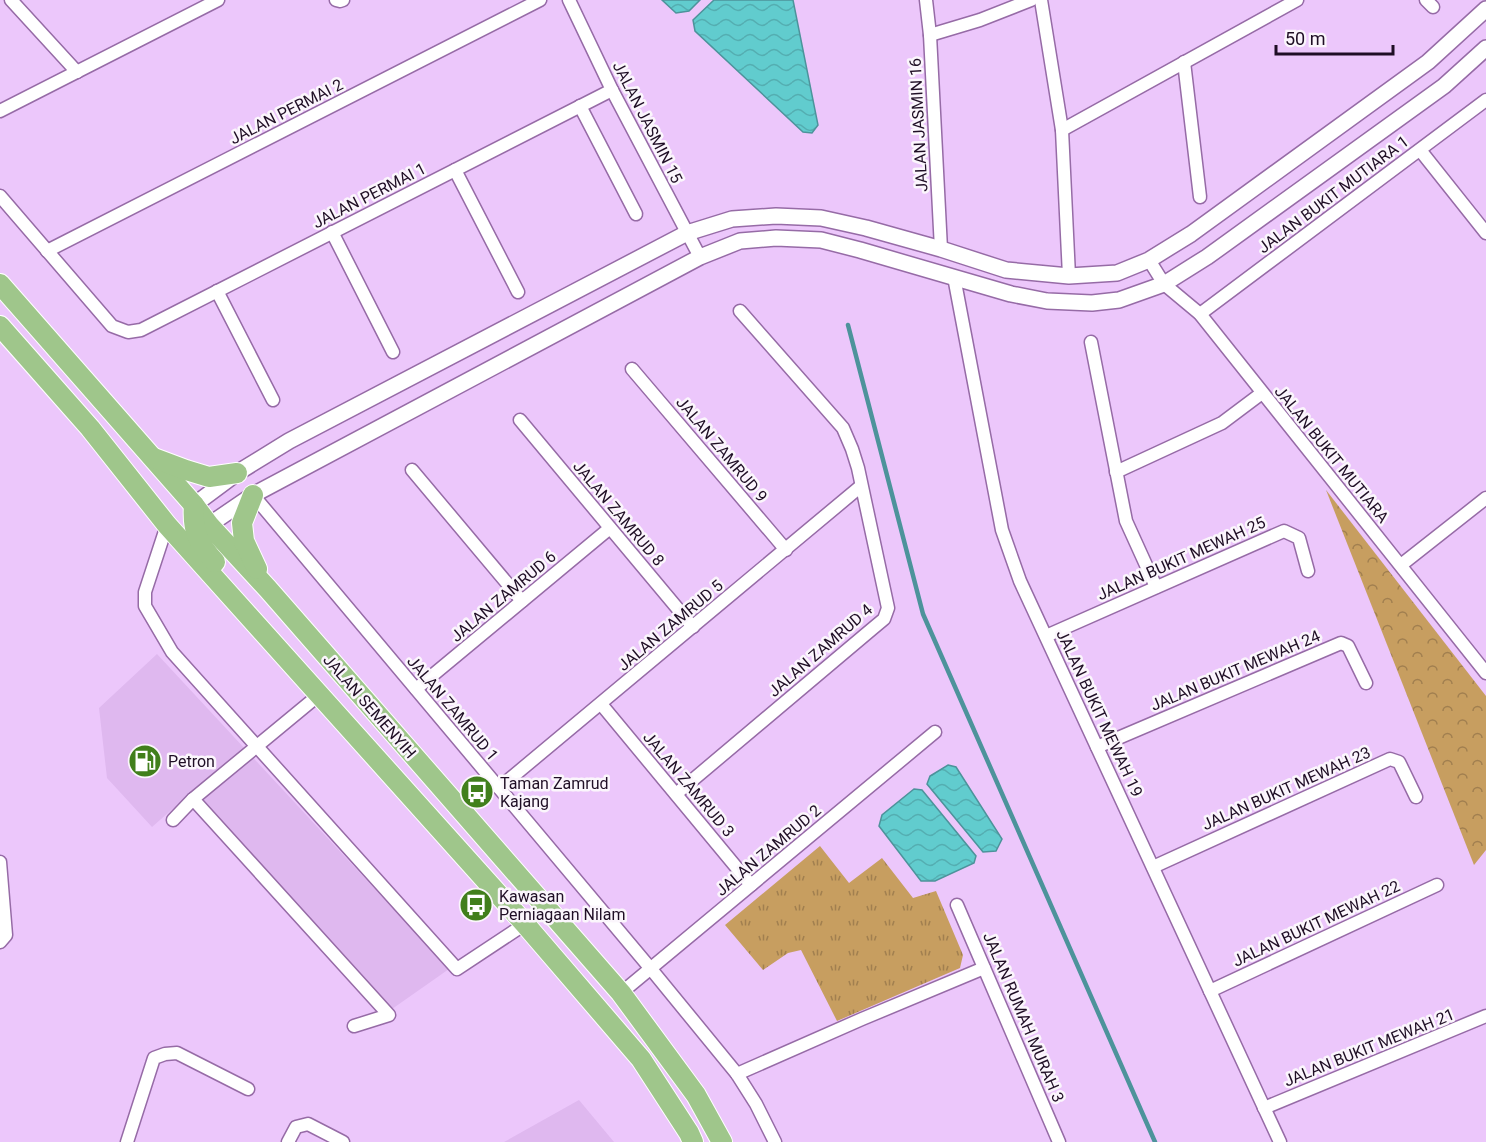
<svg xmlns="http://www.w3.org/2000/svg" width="1486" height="1142" font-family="Roboto,sans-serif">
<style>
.built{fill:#dfb8ef}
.grass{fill:url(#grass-tufts)}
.forest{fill:url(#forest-crowns)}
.water{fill:url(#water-waves);stroke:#4d939b;stroke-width:1.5}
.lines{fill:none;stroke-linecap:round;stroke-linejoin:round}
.stream{stroke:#4d939b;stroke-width:4.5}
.minor-casing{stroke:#966ba6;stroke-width:15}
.tertiary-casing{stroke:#966ba6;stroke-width:18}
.primary-casing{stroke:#fff;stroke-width:22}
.minor{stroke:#fff;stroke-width:12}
.tertiary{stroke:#fff;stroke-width:15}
.primary{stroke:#9fc68b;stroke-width:20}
.labels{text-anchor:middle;stroke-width:5;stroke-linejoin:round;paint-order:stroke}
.street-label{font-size:16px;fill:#1f0e25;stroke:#fbf6fc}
.poi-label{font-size:16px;fill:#1f0e25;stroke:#fbf6fc;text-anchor:start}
</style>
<defs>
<pattern id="grass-tufts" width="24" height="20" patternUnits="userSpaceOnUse" patternTransform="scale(1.5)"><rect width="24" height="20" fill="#c79e60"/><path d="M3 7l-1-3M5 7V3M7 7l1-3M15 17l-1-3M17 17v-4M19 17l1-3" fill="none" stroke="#a17f4f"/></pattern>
<pattern id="forest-crowns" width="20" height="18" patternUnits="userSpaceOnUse" patternTransform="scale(1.5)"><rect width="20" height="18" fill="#c79e60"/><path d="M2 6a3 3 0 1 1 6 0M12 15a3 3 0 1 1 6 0" fill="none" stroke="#a17f4f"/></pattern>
<pattern id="water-waves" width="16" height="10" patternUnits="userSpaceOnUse" patternTransform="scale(1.5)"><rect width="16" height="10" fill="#61ccce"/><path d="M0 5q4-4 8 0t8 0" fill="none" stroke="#54aeb1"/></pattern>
</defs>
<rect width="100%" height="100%" fill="#ecc7fb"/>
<!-- built -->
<g class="built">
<polygon points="157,654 449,969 392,1009 193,791 152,827 107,778 99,708"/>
<polygon points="579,1100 614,1142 504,1142"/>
</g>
<!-- grass -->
<polygon class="grass" points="820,846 849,883 882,858 913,898 936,891 963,955 960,968 837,1021 801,950 788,953 763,970 725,925"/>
<!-- forest -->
<polygon class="forest" points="1326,490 1486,696 1486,850 1474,865"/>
<!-- water -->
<g class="water">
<polygon points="662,0 700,0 689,11 676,13"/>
<polygon points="714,0 793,0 818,125 812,133 803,132 695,31 693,20"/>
<polygon points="948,765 956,767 1002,839 996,851 983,852 927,784 930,776"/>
<polygon points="914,789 922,790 976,856 974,863 935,881 921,881 879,826 882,815"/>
</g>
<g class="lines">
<!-- stream -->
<polyline class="stream" points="848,325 923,614 1155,1142"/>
<!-- minor casing -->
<g class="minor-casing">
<g id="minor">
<polyline points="11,0 77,72"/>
<polyline points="336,0 340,1 343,0"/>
<polyline points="569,0 612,90 700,257"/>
<polyline points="926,0 930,35 941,249"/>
<polyline points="1041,0 1062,130 1069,276"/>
<polyline points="1426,0 1433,7"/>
<polyline points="930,35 980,20 1031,0"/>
<polyline points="1184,62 1200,197"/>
<polyline points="580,106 636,214"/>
<polyline points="0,111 218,0"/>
<polyline points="1062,130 1297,0"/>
<polyline points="1420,150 1486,233"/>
<polyline points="455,170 518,292"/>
<polyline points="0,196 112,326 128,332 141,330 612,90"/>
<polyline points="332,232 393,352"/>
<polyline points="47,251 540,0"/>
<polyline points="1149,260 1164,284 1200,314 1486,673"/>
<polyline points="954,277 1002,530 1020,581 1280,1142"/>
<polyline points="217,291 273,400"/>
<polyline points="1200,314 1486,100"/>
<polyline points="1091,342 1126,521 1156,587"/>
<polyline points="632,369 786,550"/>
<polyline points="520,420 693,627"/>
<polyline points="412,470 522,601"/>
<polyline points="1116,472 1222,423 1262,393"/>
<polyline points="253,495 651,969 737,1074 756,1104 775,1142"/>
<polyline points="167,525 145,592 145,606 172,652 457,969 525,924"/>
<polyline points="1401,565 1486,498"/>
<polyline points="1046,636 1284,531 1299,538 1308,571"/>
<polyline points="416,689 610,528"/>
<polyline points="601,704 751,885"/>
<polyline points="1097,747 1341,643 1348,646 1366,683"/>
<polyline points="499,788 861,486"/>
<polyline points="676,794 872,629 884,619 888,608 858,468 852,449 843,428 740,311"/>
<polyline points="193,799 389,1015 354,1026"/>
<polyline points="173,820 193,799 320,694"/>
<polyline points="0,862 6,935 0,942"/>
<polyline points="1153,867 1390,759 1399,762 1416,797"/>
<polyline points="957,905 1059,1142"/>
<polyline points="1210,991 1437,885"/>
<polyline points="621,993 935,732"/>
<polyline points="737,1074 862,1019 984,968"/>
<polyline points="1264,1108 1486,1016"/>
<polyline points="127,1142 154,1058 165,1054 177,1053 248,1089"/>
<polyline points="288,1142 296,1127 308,1124 343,1142"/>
</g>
</g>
<!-- tertiary casing -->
<g class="tertiary-casing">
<g id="tertiary">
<polyline points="194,505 237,473 289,441 687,233 732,219 776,216 821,218 866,228 941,249 1006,270 1069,276 1117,273 1149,260 1191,234 1428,62 1486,9"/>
<polyline points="209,525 253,495 700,257 740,241 776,238 821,240 860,250 1011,294 1047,301 1092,303 1119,300 1164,284 1207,257 1444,86 1486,48"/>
</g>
</g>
<!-- primary casing -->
<g class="primary-casing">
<g id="primary">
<polyline points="0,284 194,505 209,525 268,589 621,993 696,1095 722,1142"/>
<polyline points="0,326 90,428 167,525 525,924 641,1059 689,1133 693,1142"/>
<polyline points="154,458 186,470 209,477 237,473"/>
<polyline points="253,495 242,523 244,541 257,569"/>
<path d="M194 505C192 531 198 543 215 562"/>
</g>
</g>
<!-- minor -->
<use href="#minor" class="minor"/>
<!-- tertiary -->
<use href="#tertiary" class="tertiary"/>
<!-- primary -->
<use href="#primary" class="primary"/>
</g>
<!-- icons -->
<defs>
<g id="fuel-disc" transform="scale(1.725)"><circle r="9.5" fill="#417f1c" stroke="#fbf6fc"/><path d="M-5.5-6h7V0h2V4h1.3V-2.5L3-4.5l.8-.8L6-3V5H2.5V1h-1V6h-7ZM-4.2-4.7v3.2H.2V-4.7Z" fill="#fff"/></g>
<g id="bus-disc" transform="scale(1.725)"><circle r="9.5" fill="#417f1c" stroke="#fbf6fc"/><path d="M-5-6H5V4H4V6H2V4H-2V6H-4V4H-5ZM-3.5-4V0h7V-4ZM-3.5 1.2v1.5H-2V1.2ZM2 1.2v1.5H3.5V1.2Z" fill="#fff"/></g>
</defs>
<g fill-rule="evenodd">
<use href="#fuel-disc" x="145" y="761"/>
<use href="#bus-disc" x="477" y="792"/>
<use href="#bus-disc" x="476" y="905"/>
</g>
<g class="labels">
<!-- street labels -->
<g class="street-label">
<text transform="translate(286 111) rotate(-27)" y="6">JALAN PERMAI 2</text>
<text transform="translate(648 122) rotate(63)" y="6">JALAN JASMIN 15</text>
<text transform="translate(918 125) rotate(-93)" y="6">JALAN JASMIN 16</text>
<text transform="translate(1333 194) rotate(-37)" y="6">JALAN BUKIT MUTIARA 1</text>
<text transform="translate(369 195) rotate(-27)" y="6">JALAN PERMAI 1</text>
<text transform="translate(722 449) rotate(50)" y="6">JALAN ZAMRUD 9</text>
<text transform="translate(1332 454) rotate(51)" y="6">JALAN BUKIT MUTIARA</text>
<text transform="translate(619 513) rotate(50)" y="6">JALAN ZAMRUD 8</text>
<text transform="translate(1181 558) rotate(-24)" y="6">JALAN BUKIT MEWAH 25</text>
<text transform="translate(503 596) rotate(-40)" y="6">JALAN ZAMRUD 6</text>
<text transform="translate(670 625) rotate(-40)" y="6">JALAN ZAMRUD 5</text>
<text transform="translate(820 650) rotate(-41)" y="6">JALAN ZAMRUD 4</text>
<text transform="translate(1235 670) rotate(-23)" y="6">JALAN BUKIT MEWAH 24</text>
<text transform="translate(370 706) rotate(49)" y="6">JALAN SEMENYIH</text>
<text transform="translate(453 708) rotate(50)" y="6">JALAN ZAMRUD 1</text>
<text transform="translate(1100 713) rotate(65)" y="6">JALAN BUKIT MEWAH 19</text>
<text transform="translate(689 784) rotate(50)" y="6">JALAN ZAMRUD 3</text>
<text transform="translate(1286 788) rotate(-24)" y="6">JALAN BUKIT MEWAH 23</text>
<text transform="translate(768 850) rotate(-40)" y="6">JALAN ZAMRUD 2</text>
<text transform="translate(1316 923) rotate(-25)" y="6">JALAN BUKIT MEWAH 22</text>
<text transform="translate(1024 1017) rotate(67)" y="6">JALAN RUMAH MURAH 3</text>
<text transform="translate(1369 1047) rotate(-22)" y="6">JALAN BUKIT MEWAH 21</text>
</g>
<!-- poi labels -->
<g class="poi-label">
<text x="168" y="767">Petron</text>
<text x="500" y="789">Taman Zamrud<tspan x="500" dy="18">Kajang</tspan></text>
<text x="499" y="902">Kawasan<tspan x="499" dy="18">Perniagaan Nilam</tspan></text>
</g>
</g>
<!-- scale -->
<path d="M1276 45v9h117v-9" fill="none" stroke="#1f0e25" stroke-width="3"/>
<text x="1285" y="45" font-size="18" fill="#1f0e25" stroke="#fbf6fc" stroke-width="4.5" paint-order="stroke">50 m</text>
</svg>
